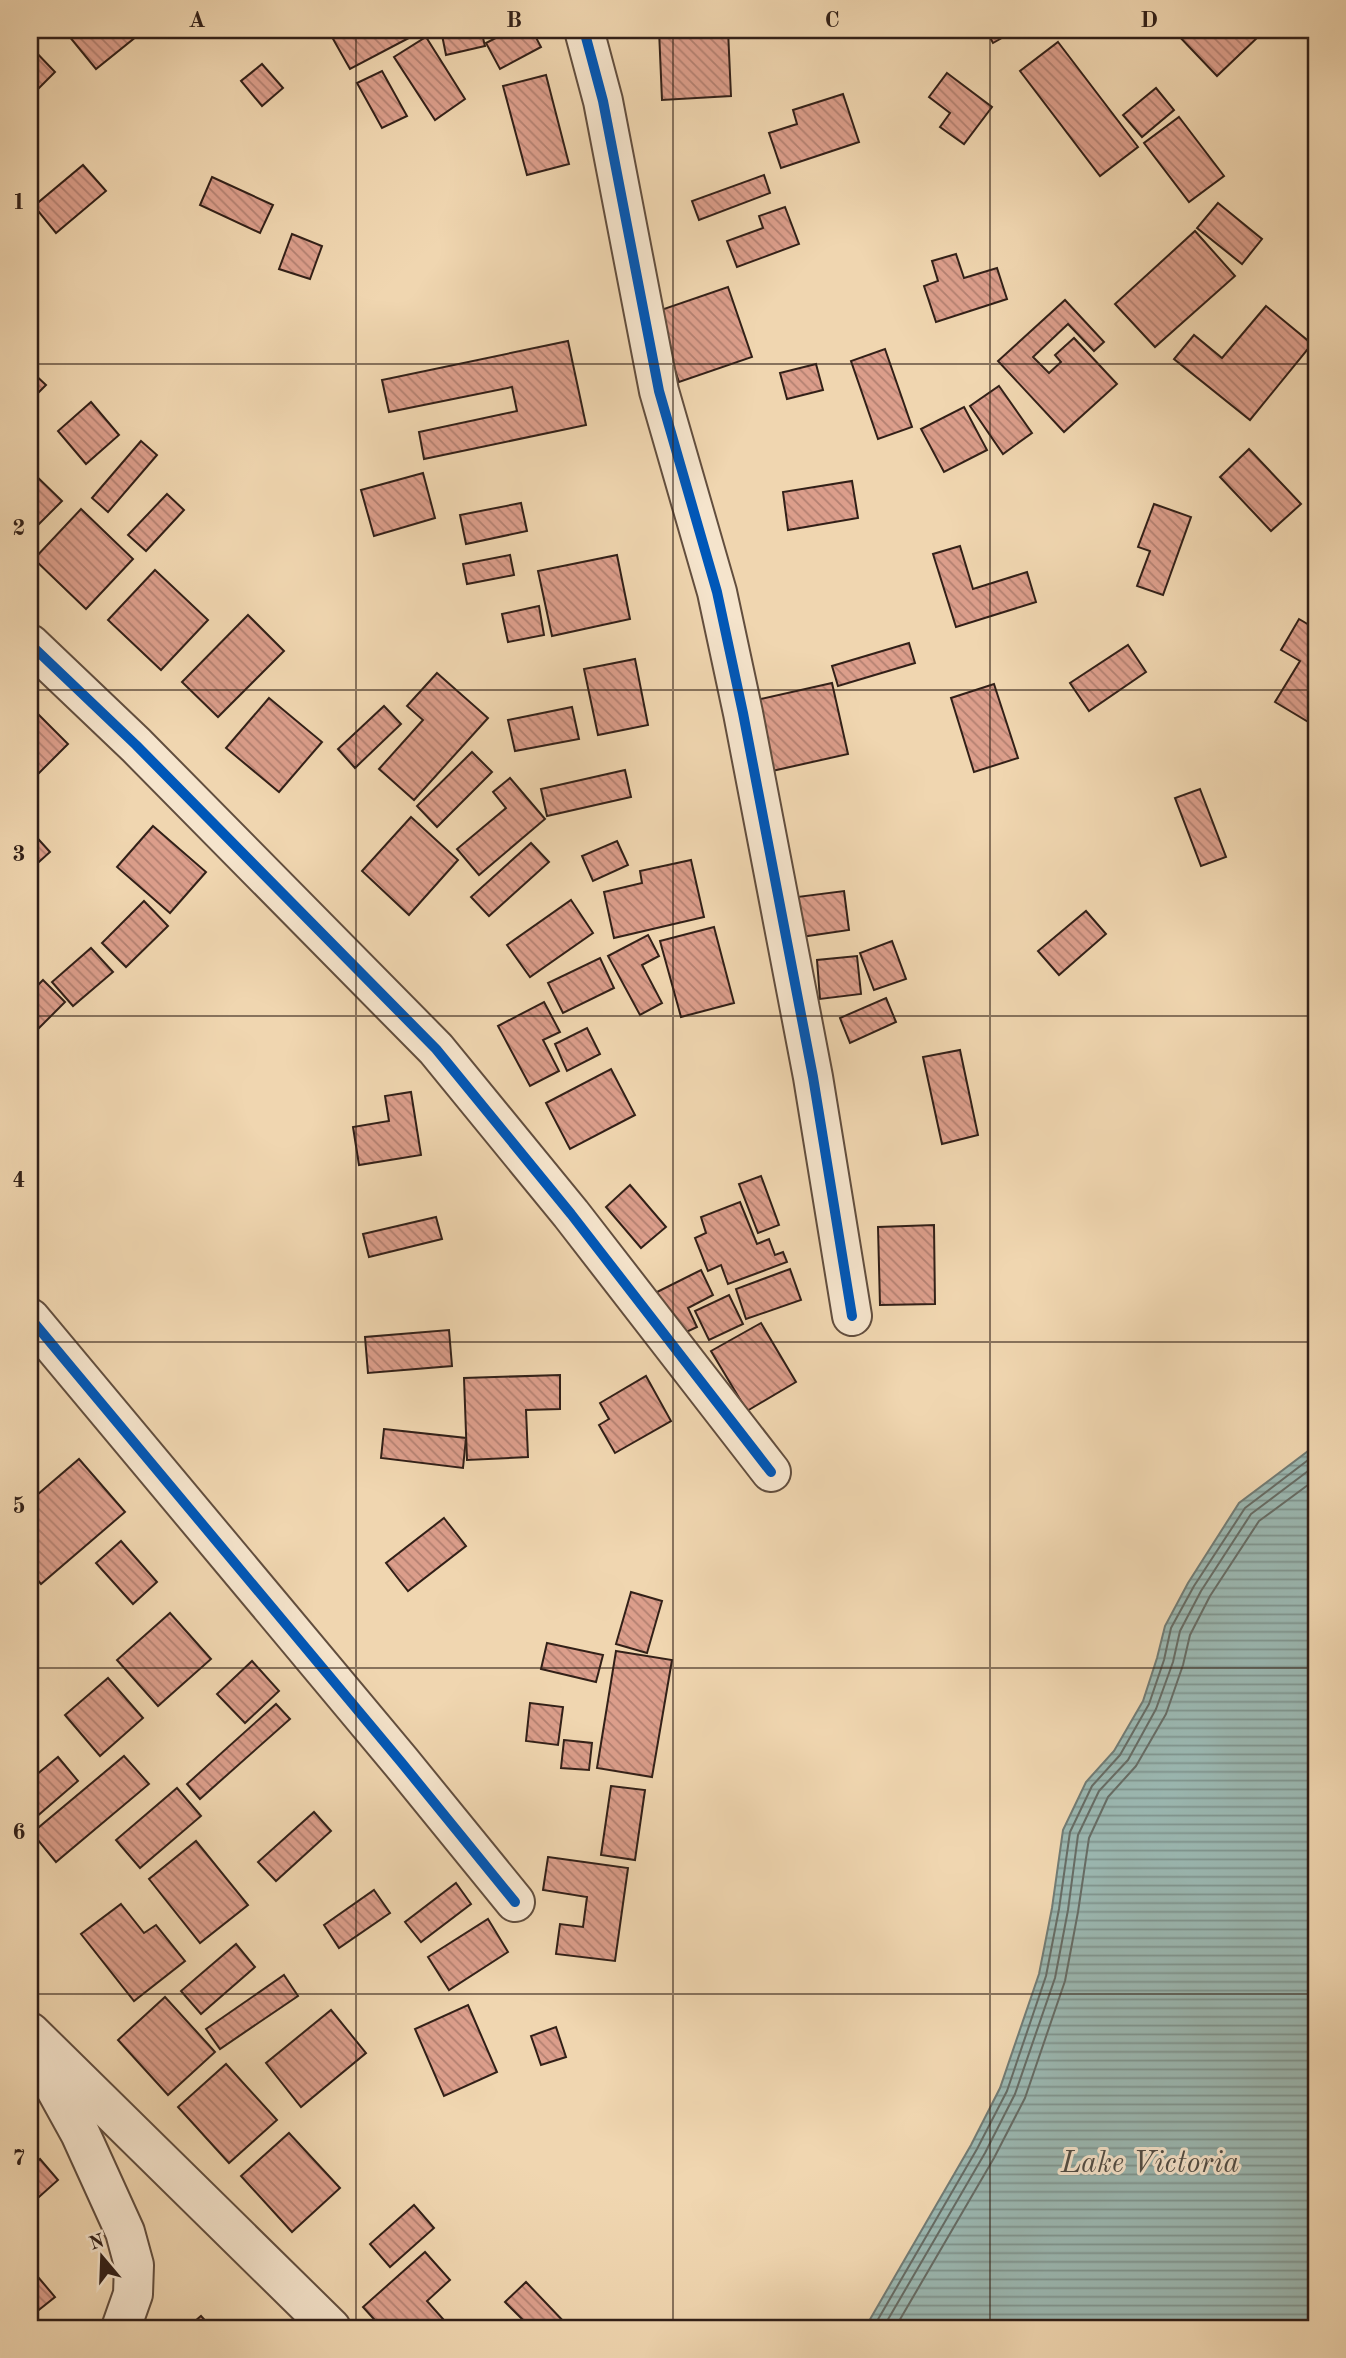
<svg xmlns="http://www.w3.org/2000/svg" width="1346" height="2358" font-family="'Old Standard TT',serif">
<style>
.water{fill:url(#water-rules);stroke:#717b74;stroke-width:2}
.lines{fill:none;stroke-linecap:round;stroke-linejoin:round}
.shore{stroke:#666c65;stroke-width:2}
.building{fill:url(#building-back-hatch);stroke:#322018;stroke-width:2}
.street-casing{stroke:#624e3e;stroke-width:42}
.street{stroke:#f5e4cc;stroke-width:38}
.cycleway-casing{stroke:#f5e4cc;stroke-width:15}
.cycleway{stroke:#0057b8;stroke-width:10}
.grid{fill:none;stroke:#322018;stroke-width:2;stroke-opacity:0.55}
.labels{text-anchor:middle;stroke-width:6;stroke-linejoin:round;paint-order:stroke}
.water-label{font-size:30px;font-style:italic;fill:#524e46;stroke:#f5e4cc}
.neatline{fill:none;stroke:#322018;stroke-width:2.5}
.grid-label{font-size:23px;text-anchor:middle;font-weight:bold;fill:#322018}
</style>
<defs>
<pattern id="water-rules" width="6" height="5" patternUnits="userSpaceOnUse" patternTransform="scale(1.75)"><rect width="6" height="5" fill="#9bb8b2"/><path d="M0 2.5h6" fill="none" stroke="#7f9590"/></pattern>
<pattern id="building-back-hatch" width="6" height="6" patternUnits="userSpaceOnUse" patternTransform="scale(1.75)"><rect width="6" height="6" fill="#dc9e8b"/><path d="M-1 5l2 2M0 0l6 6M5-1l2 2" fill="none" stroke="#b38071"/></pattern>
</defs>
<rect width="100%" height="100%" fill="#f0d6b0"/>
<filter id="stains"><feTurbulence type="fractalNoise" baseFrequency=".00286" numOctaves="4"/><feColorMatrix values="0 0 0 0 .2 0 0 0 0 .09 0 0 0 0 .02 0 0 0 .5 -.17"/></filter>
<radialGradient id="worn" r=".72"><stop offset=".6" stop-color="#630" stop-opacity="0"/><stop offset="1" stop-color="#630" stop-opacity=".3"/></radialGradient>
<!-- water -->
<polygon class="water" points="1316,1445 1316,2328 865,2328 971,2145 1000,2088 1039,1974 1052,1908 1063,1830 1086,1782 1114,1751 1143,1701 1157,1658 1165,1626 1188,1583 1239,1503"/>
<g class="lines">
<!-- shore -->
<g class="shore">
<polyline points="873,2328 977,2149 1007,2091 1046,1976 1059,1909 1070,1832 1092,1786 1120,1755 1149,1704 1164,1660 1171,1628 1194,1586 1245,1508 1316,1454"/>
<polyline points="883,2328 985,2153 1015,2094 1055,1978 1068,1910 1078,1835 1099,1791 1128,1760 1156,1709 1173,1662 1180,1631 1201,1591 1251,1514 1316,1465"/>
<polyline points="895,2328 994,2158 1025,2098 1065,1981 1078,1912 1089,1838 1108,1797 1136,1766 1166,1714 1183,1665 1190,1635 1210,1596 1259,1521 1316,1479"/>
</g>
</g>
<!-- building -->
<g class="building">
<polygon points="64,30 132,30 137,36 96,69"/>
<polygon points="328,30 424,30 350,69"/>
<polygon points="441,30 481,30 485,46 446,55"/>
<polygon points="511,30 532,30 541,47 500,69 486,43"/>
<polygon points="659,30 728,30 731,96 662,100"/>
<polygon points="986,30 1016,30 993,43"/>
<polygon points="1253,30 1259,36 1217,76 1174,31"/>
<polygon points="426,37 465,99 435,120 394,57"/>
<polygon points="1058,42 1138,147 1100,176 1020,71"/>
<polygon points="31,47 55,72 30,97 30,48"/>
<polygon points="262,64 283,88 262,106 241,81"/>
<polygon points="382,71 407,116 382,128 357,83"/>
<polygon points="947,73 992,107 964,144 940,127 950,113 929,97"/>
<polygon points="546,75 569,164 527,175 503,86"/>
<polygon points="1156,88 1174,110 1142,137 1123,115"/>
<polygon points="843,94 859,142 781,168 769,133 797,124 793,110"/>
<polygon points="1179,117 1224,176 1189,202 1144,143"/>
<polygon points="83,165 106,191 56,233 34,206"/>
<polygon points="764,175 770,193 699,220 692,201"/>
<polygon points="212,177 273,205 260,233 200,205"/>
<polygon points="1218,203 1262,239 1242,264 1197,228"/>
<polygon points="785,207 799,244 737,267 727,241 763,228 759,216"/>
<polygon points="1195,231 1235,276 1155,347 1115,304"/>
<polygon points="292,234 322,246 310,279 279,269"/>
<polygon points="956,254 964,278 997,268 1007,299 936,322 924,286 938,281 932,261"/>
<polygon points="728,287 752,357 679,382 655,312"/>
<polygon points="1065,300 1104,342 1094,351 1068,324 1033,357 1049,373 1061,362 1055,355 1074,338 1117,384 1064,432 998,361"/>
<polygon points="1266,306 1312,344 1250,420 1174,359 1194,335 1222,358"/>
<polygon points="568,341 586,425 424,459 419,432 517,411 512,387 389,412 382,380"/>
<polygon points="885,349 912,427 878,439 851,361"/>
<polygon points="816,364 823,390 787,399 780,373"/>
<polygon points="30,370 46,385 30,401"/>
<polygon points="999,386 1032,433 1003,454 970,406"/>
<polygon points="91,402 119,435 86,464 58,431"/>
<polygon points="964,407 987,450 944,472 921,429"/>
<polygon points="141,441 157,455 108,512 92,498"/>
<polygon points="1249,449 1301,504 1271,531 1220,477"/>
<polygon points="30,470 62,501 30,533"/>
<polygon points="423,473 435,518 374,536 361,490"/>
<polygon points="852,481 858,518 788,530 783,492"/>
<polygon points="167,494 184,510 146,551 128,535"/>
<polygon points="521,503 527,531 466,544 460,515"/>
<polygon points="1154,504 1191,517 1163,595 1137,586 1150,551 1138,547"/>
<polygon points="81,509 133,559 86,609 34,559"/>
<polygon points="960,546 973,589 1027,572 1036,602 956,627 933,554"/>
<polygon points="510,555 514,575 467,584 463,564"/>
<polygon points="617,555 630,619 552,636 538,571"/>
<polygon points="155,570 208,620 161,670 108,620"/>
<polygon points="539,606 544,635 508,642 502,614"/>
<polygon points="248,615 284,651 218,717 182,682"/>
<polygon points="1299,619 1316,629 1315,726 1275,702 1300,661 1281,650"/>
<polygon points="909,643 915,663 838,686 832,666"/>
<polygon points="1128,645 1146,672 1089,711 1070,683"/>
<polygon points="635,659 648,725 598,735 584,669"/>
<polygon points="437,673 488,718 414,800 379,769 423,720 407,706"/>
<polygon points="832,683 848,754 772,771 756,700"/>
<polygon points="994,684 1018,758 974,772 951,698"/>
<polygon points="269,698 322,742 279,792 226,748"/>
<polygon points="30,706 68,744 30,782"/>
<polygon points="384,706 401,724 355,768 338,749"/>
<polygon points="572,707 579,739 515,751 508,720"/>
<polygon points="472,752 492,772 437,827 417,806"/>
<polygon points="625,770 631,797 547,816 541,789"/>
<polygon points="510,778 545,819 479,875 457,849 506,808 493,792"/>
<polygon points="1200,789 1226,857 1201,866 1175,798"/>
<polygon points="411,817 458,860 409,915 362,871"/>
<polygon points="153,826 206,872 170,913 117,867"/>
<polygon points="30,830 50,852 30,870"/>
<polygon points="617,841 628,865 593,881 582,856"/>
<polygon points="531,843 549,862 489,916 471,897"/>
<polygon points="691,860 704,917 614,938 604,892 642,883 640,871"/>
<polygon points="844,891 849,930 794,938 789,898"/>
<polygon points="571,900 593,933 530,977 507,945"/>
<polygon points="144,901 168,926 126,967 102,943"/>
<polygon points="1086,911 1106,934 1059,975 1038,951"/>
<polygon points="714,927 734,1003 681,1017 660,941"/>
<polygon points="648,935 659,956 642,965 662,1003 640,1015 608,956"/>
<polygon points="892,941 906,979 874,990 860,953"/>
<polygon points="91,948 113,972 73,1006 52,982"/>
<polygon points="857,956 861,994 820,999 817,960"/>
<polygon points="600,958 614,988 563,1013 548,983"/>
<polygon points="43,980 65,1002 30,1037 30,993"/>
<polygon points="886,998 896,1022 850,1043 840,1018"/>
<polygon points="544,1002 560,1032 543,1040 559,1071 530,1086 498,1026"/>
<polygon points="587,1028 600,1054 567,1071 555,1044"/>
<polygon points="960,1050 978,1135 942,1144 923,1057"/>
<polygon points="611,1069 635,1115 570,1149 546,1103"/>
<polygon points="411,1092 421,1155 359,1165 353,1127 389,1121 385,1096"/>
<polygon points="761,1176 779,1225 758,1233 739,1184"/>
<polygon points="630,1185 666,1227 641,1248 606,1207"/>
<polygon points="740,1202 757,1244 769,1239 775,1255 783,1252 787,1262 728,1284 721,1265 708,1271 695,1238 706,1233 701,1217"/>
<polygon points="436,1217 442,1239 369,1257 363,1234"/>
<polygon points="934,1225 935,1304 880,1305 878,1227"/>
<polygon points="790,1269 801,1300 746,1319 736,1289"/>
<polygon points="701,1270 713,1295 688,1308 697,1327 678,1336 657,1292"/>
<polygon points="729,1295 743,1324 709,1340 695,1311"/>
<polygon points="761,1323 796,1382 747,1411 711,1351"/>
<polygon points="449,1330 452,1366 368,1373 365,1337"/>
<polygon points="560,1375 560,1409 526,1410 528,1457 467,1460 464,1378"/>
<polygon points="646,1376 671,1421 615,1453 599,1425 609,1419 600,1403"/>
<polygon points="384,1429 466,1438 463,1468 381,1458"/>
<polygon points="79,1459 125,1512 41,1584 30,1571 30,1501"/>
<polygon points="444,1518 466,1546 408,1591 386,1563"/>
<polygon points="121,1541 157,1582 133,1604 96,1563"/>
<polygon points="631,1592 662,1601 647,1653 616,1644"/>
<polygon points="170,1613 211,1659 158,1706 117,1660"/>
<polygon points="547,1643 603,1655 596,1682 541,1669"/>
<polygon points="616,1651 672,1660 652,1777 597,1768"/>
<polygon points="252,1661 279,1691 245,1723 217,1694"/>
<polygon points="108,1678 143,1718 100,1756 65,1715"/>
<polygon points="530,1703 563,1707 558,1745 526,1741"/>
<polygon points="276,1704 290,1719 200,1799 187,1784"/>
<polygon points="564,1740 592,1743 589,1770 561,1768"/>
<polygon points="124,1756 149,1784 56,1862 32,1833"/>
<polygon points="58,1757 78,1781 35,1818 30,1812 30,1780"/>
<polygon points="611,1786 645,1790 635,1860 601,1855"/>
<polygon points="177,1788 201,1816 140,1868 116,1840"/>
<polygon points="314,1812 331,1831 276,1881 258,1862"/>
<polygon points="196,1841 248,1905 200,1943 149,1879"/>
<polygon points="548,1857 628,1868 615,1961 556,1954 560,1924 583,1927 587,1897 543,1890"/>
<polygon points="456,1883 471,1904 421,1942 405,1922"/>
<polygon points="374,1890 390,1913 339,1948 324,1925"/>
<polygon points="121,1904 144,1933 156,1925 185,1961 134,2001 81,1934"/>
<polygon points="488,1919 508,1952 449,1990 428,1957"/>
<polygon points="236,1944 255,1967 201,2014 181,1991"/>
<polygon points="284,1975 298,1996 220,2049 206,2029"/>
<polygon points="165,1997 215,2052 168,2095 118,2040"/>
<polygon points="468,2005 497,2072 444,2096 415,2029"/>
<polygon points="331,2010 366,2053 301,2107 266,2063"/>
<polygon points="556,2027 566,2057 541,2065 531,2036"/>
<polygon points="226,2064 277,2120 229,2163 178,2107"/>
<polygon points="289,2133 340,2188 292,2232 241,2176"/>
<polygon points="40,2159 58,2180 30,2205 30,2168"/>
<polygon points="414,2205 434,2228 390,2267 370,2244"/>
<polygon points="425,2252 450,2280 427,2301 451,2328 382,2328 363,2307"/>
<polygon points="38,2277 55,2297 30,2317 30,2284"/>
<polygon points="526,2282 566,2324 561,2328 531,2328 505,2302"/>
<polygon points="201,2316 212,2328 187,2328"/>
</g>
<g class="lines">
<!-- street casing -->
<g class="street-casing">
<g id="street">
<polyline points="584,30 603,101 659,391 717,592 743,713 813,1077 852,1316"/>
<polyline points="30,644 136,745 436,1049 571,1214 771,1472"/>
<polyline points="30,1318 401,1762 515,1902"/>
<polyline points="30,2032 331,2328"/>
<polyline points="38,2057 80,2133 125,2232 134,2265 133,2294 121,2328"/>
</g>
</g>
<!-- street -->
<use href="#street" class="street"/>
<!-- cycleway casing -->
<g class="cycleway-casing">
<g id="cycleway">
<polyline points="584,30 603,101 659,391 717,592 743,713 813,1077 852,1316"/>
<polyline points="30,644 136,745 436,1049 571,1214 771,1472"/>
<polyline points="30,1318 401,1762 515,1902"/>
</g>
</g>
<!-- cycleway -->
<use href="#cycleway" class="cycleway"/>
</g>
<!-- grid -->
<path class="grid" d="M356 30V2328M673 30V2328M990 30V2328M30 364H1316M30 690H1316M30 1016H1316M30 1342H1316M30 1668H1316M30 1994H1316"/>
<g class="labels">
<!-- water labels -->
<g class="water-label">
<text x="1150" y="2172">Lake Victoria</text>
</g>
</g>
<!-- margin -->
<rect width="1346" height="2358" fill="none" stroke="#f0d6b0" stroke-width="77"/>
<!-- north arrow -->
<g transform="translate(102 2257) rotate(341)" stroke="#f5e4cc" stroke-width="5" paint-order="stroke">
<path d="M0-5L12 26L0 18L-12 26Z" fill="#322018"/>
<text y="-10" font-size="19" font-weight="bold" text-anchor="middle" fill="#322018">N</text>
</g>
<rect x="38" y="38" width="1270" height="2282" class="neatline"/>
<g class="grid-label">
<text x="197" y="27">A</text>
<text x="514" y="27">B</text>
<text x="832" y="27">C</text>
<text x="1149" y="27">D</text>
<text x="19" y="209">1</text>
<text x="19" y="535">2</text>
<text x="19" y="861">3</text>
<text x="19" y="1187">4</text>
<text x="19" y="1513">5</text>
<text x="19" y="1839">6</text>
<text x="19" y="2165">7</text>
</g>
<rect width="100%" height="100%" filter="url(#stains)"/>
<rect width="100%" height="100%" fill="url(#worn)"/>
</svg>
